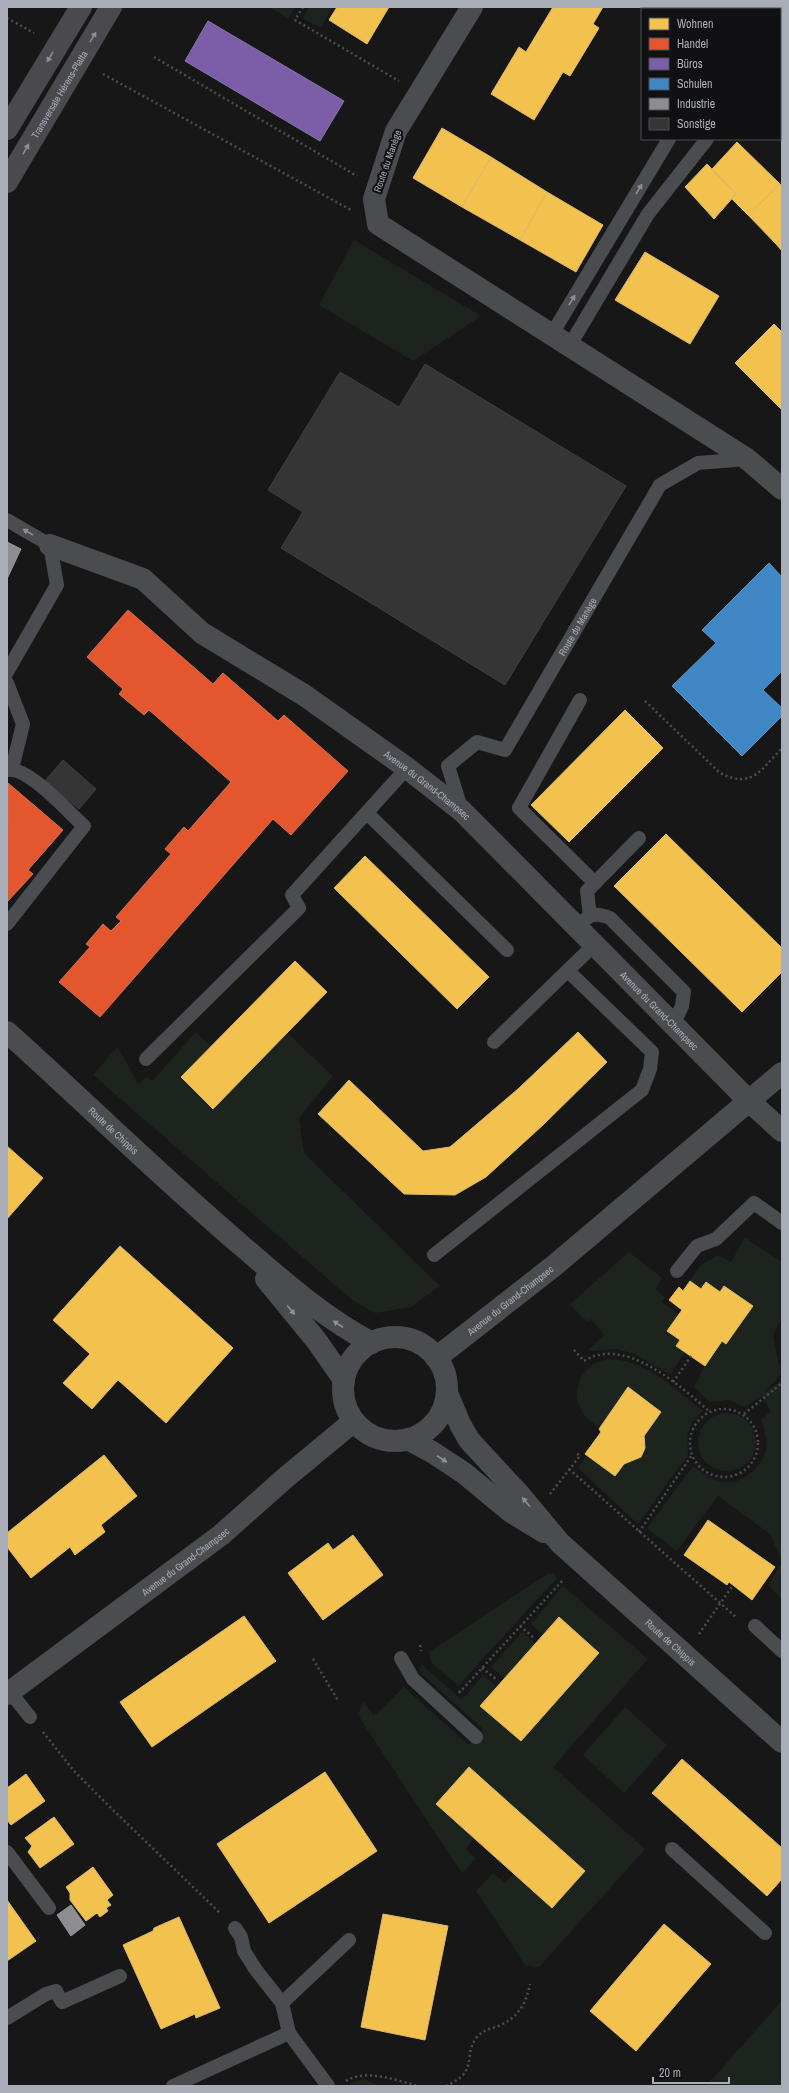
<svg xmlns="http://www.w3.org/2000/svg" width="789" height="2093" font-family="'Archivo Narrow',sans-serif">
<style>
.green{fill:#1d241e}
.homes{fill:#f2c14e;stroke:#dcbb6e}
.shops{fill:#e4572e;stroke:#d27157}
.offices{fill:#7b5ea7;stroke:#8876ac}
.schools{fill:#3f88c5;stroke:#5e93c1}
.industry{fill:#8d8d92;stroke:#95979d}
.building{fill:#353536;stroke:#3f4043}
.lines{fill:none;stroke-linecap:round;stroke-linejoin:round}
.path{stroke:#4d4e52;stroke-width:2.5;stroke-dasharray:2 3;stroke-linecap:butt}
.service{stroke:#4b4c50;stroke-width:14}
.minor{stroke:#4b4c50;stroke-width:22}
.tertiary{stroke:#4b4c50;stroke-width:22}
.secondary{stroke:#4a4a4e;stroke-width:22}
.oneway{fill:#8c8f98}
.oneway2{fill:#8c9099}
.labels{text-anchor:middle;stroke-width:4;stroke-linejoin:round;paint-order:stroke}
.street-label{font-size:10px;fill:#a8adb8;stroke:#111113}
</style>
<rect width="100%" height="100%" fill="#171717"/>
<!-- green -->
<g class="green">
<polygon points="269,7 295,7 288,19"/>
<polygon points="309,7 333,7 320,28 303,18"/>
<polygon points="354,240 481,316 413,361 319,305"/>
<polygon points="196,1032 211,1046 181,1078 214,1109 287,1033 333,1076 299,1118 304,1153 440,1286 411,1307 375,1313 352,1300 93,1075 117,1047 139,1084 146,1077 152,1081"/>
<path d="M745 1238 782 1262V1317L773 1335 781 1374 764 1393 782 1380V1561L770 1534 718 1496 677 1551 647 1528 693 1466C702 1472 714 1482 726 1482 743 1484 762 1466 766 1450 768 1440 764 1429 761 1419L771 1412 762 1396 744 1407 730 1400 710 1402 694 1387 705 1366 722 1341 727 1343 752 1306 724 1286 720 1292 706 1282 701 1289 690 1281 702 1264 718 1255 731 1262Z"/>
<polygon points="629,1252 662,1278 655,1289 665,1297 662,1302 678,1314 667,1331 680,1340 676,1346 685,1352 670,1375 635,1354 616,1349 592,1351 589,1349 604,1335 591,1319 587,1322 570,1304"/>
<path d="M608 1359C646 1360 675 1388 703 1411L693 1421 687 1435 688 1455 638 1524 578 1468 587 1455 615 1476C618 1473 620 1468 624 1466 634 1456 645 1464 645 1440L628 1387 600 1427C595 1424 588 1420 585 1416 567 1392 581 1364 608 1359Z"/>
<circle cx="727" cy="1442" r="29"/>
<polygon points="782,1562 782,1599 768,1585"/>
<polygon points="549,1573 553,1574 557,1578 458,1686 431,1662 429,1652"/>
<polygon points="563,1586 648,1659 553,1767 645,1849 539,1967 525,1965 476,1891 493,1873 505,1883 514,1874 553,1908 585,1871 469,1767 436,1803 474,1838 466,1849 476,1858 462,1873 361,1720 359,1713 363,1701 374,1716 404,1687 469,1745 483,1729 424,1676 420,1670 421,1664 462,1700 483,1675 497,1687 481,1706 521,1741 599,1653 559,1617 543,1635 531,1624"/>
<polygon points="522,1632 535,1643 505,1679 491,1667"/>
<polygon points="625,1707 667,1745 624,1793 583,1755"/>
<polygon points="782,2001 782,2086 706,2086"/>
<polygon points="364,2079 380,2086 347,2086 354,2082"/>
</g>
<!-- homes -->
<g class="homes">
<polygon points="337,7 389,7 367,44 329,20"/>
<polygon points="553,7 603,7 593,24 599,28 570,76 563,72 534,120 491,94 519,47 526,52"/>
<polygon points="442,128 491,157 462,207 413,178"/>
<polygon points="737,142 780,184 748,215 732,199 736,194 712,169"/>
<polygon points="491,157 547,192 520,240 462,207"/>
<polygon points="707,164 736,194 714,219 685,187"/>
<polygon points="780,184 782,187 782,239 776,244 748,215"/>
<polygon points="547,192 603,225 576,272 520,240"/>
<polygon points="782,239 782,251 776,244"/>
<polygon points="645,252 719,296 690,344 615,300"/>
<polygon points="774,324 782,332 782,410 735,363"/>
<polygon points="625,710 663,748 569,842 531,805"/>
<polygon points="666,834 782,948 782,972 742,1012 614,886"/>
<polygon points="365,856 489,977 457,1009 334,888"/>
<polygon points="295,961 327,992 213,1109 181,1077"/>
<polygon points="578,1032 607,1062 543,1125 486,1177 455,1195 404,1194 318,1114 349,1080 423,1151 450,1147 518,1089"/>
<polygon points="7,1146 43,1178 7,1219"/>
<polygon points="120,1246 233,1348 166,1423 118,1380 92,1409 63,1383 90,1354 53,1320"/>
<polygon points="690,1281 701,1289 706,1282 720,1292 724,1286 753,1306 726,1344 722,1341 705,1366 676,1346 680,1340 667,1331 682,1310 669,1300 679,1287 683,1291"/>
<polygon points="628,1387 661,1412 644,1436 645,1448 641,1457 624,1464 615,1476 585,1454 601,1432 599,1429"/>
<polygon points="104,1455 137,1496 101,1525 105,1532 75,1555 70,1547 31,1578 7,1547 7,1533"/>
<polygon points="708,1520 775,1567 752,1600 729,1582 727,1585 684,1555"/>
<polygon points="353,1535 383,1575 323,1620 288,1573 328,1543 333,1550"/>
<polygon points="244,1616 276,1661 152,1747 120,1702"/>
<polygon points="559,1617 599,1653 521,1741 480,1706"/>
<polygon points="682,1759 782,1848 782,1879 767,1896 652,1793"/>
<polygon points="469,1767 585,1871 552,1908 436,1804"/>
<polygon points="325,1772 377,1851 269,1923 217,1844"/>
<polygon points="26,1774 45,1801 11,1825 7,1820 7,1788"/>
<polygon points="54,1817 74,1844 40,1868 28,1852 32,1846 25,1838"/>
<polygon points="93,1867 113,1895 107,1900 111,1905 106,1908 108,1911 100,1917 97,1913 86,1921 70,1900 70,1893 66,1887"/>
<polygon points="7,1900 36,1941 7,1961"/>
<polygon points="383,1914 448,1926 425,2040 361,2027"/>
<polygon points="179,1917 220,2008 196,2018 195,2014 161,2029 123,1945 153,1931 154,1928"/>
<polygon points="664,1924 711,1964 636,2051 590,2011"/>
</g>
<!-- shops -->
<g class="shops">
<polygon points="128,610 213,684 223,673 278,721 284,715 348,771 291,835 273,819 100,1017 59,982 90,947 86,944 103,924 111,931 121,921 116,917 171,854 165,849 184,827 188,831 231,782 149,710 144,715 119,694 123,689 87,657"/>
<polygon points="8,783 63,830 28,870 33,874 7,902"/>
</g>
<!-- offices -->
<polygon class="offices" points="208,21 344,101 320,141 185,61"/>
<!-- schools -->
<polygon class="schools" points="769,563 782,577 782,671 763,690 782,708 782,716 742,756 672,686 716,643 702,630"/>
<!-- industry -->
<g class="industry">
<polygon points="7,542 21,549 7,579"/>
<polygon points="71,1905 85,1925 71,1936 57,1915"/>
</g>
<!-- building -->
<g class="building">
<polygon points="425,364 626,486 505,685 281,548 303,512 268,490 340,372 399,407"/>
<polygon points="63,760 96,789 79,809 45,781"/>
</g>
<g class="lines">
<!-- path -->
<g class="path">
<polyline points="303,7 295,20 399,81"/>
<polyline points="7,18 34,33"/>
<polyline points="154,57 357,176"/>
<polyline points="103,74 351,210"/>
<path d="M645 701 720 773C752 789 761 770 782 748"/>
<path d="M574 1350 584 1361C625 1335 680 1386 710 1412"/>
<polyline points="673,1382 691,1356"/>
<circle cx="724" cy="1443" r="34"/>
<polyline points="744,1414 782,1383"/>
<polyline points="569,1469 737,1618"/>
<polyline points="550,1494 580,1456 575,1452"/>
<polyline points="639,1532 692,1455"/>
<polyline points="520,1626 533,1637"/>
<polyline points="699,1634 733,1585"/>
<polyline points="420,1645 421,1651"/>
<polyline points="313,1659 339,1702"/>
<polyline points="482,1668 496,1679"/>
<polyline points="459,1691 460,1692 564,1579"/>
<polyline points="43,1732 74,1771 114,1811 221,1914"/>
<path d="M346 2081C366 2068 397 2081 419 2086"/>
<path d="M446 2086C480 2071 462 2056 477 2037 482 2031 489 2029 496 2027 517 2019 526 2005 530 1984"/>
</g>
<!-- service -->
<g class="service">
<polyline points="714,7 716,9"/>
<polyline points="780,92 782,94"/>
<polyline points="552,334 669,139"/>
<polyline points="570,345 648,214 707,139"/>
<polyline points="7,520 50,545 57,585 7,672"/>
<polyline points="7,683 23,724 12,769"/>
<polyline points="580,700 519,808 595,883"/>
<path d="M7 770C28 766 68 812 84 826L7 924"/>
<path id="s1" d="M462 811 448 766 477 742 505 750 660 485 698 463 747 459"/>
<polyline points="367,813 507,950"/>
<polyline points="590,916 587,891 639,838"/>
<path d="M576 927C589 916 592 911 610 918L684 992 682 1006 673 1025"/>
<polyline points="494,1042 594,945"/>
<polyline points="146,1059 299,908 292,895 407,768"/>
<polyline points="434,1255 642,1090 650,1069 652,1052 568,971"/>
<polyline points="677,1271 697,1246 716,1239 754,1203 782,1223"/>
<polyline points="755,1626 782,1651"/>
<polyline points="401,1658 413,1679 476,1737"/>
<polyline points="10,1692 30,1717"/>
<polyline points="672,1849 765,1933"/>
<polyline points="7,1852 49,1908"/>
<polyline points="235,1928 241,1937 244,1951 256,1970 282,2003 289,2033"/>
<polyline points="282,2003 349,1940"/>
<polyline points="7,2018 46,1994 56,1991 62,2002 120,1976"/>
<polyline points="173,2086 289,2033 328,2086"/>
</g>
<!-- minor -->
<g class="minor">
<polyline points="472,7 396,131 374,199 378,224 747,459 782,489"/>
<path id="s2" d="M50 545 143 579 202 633 304 695 407 768 462 811 748 1100 782 1131"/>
<path id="s3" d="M436 1358 555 1265 782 1073"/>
<path id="s4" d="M7 1694 221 1535 284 1479 354 1421"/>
</g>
<!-- tertiary -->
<g class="tertiary">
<path id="s5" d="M7 1032C86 1103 161 1177 242 1246 283 1281 324 1318 372 1343"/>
<polyline points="266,1279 316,1340 344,1380"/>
<circle cx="395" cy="1389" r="52"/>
<path id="s6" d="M447 1393 460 1424 469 1440 520 1495 560 1543 782 1742"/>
<polyline points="408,1439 432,1452 464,1473 511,1512 544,1532"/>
</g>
<!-- secondary -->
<g class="secondary">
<polyline points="7,129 81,7"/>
<path id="s7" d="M7 182 111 7"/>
</g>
</g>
<!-- one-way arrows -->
<defs><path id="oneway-solid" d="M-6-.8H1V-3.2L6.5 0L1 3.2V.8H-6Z"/></defs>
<g class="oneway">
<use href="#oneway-solid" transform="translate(93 37) rotate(-59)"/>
<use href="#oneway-solid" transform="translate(50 57) rotate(121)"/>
<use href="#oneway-solid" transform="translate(26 149) rotate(-60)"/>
</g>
<g class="oneway2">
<use href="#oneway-solid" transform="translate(639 189) rotate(-59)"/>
<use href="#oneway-solid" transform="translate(572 300) rotate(-59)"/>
<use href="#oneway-solid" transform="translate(28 532) rotate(-149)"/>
<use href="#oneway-solid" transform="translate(291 1310) rotate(50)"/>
<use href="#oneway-solid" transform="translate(338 1324) rotate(-147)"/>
<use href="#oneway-solid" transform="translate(442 1459) rotate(33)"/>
<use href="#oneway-solid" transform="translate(526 1502) rotate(-130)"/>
</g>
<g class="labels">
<!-- street labels -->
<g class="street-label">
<text dy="4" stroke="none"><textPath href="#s7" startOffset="102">Transversale Hérens-Platta</textPath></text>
<text transform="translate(387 161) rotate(-71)" y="4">Route du Manège</text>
<text dy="4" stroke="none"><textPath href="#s1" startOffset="257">Route du Manège</textPath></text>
<text dy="4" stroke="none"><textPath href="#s2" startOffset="451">Avenue du Grand-Champsec</textPath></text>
<text dy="4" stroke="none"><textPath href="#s2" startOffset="775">Avenue du Grand-Champsec</textPath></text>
<text dy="4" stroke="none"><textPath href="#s5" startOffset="145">Route de Chippis</textPath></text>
<text dy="4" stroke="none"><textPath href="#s3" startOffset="94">Avenue du Grand-Champsec</textPath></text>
<text dy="4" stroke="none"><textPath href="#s4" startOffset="222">Avenue du Grand-Champsec</textPath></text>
<text dy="4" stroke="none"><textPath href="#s6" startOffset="338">Route de Chippis</textPath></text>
</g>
</g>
<!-- border -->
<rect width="789" height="2093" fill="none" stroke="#a8adb8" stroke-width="16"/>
<!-- legend -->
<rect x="641" y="8" width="140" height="132" fill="#111113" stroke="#4d4f55"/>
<rect x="649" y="18" width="20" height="12" fill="#f2c14e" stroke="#4d4f55"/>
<text x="677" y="28" font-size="12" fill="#a8adb8">Wohnen</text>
<rect x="649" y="38" width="20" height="12" fill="#e4572e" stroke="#4d4f55"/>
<text x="677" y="48" font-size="12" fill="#a8adb8">Handel</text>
<rect x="649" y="58" width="20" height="12" fill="#7b5ea7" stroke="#4d4f55"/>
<text x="677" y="68" font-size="12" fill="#a8adb8">Büros</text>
<rect x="649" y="78" width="20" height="12" fill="#3f88c5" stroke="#4d4f55"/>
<text x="677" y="88" font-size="12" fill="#a8adb8">Schulen</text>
<rect x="649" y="98" width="20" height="12" fill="#8d8d92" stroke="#4d4f55"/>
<text x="677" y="108" font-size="12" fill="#a8adb8">Industrie</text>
<rect x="649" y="118" width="20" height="12" fill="#353536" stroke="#4d4f55"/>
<text x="677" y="128" font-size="12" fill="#a8adb8">Sonstige</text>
<!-- scale -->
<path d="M653 2077v6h76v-6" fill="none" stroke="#a8adb8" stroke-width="2"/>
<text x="659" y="2077" font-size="12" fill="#a8adb8" stroke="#111113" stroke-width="3" paint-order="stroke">20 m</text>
</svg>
